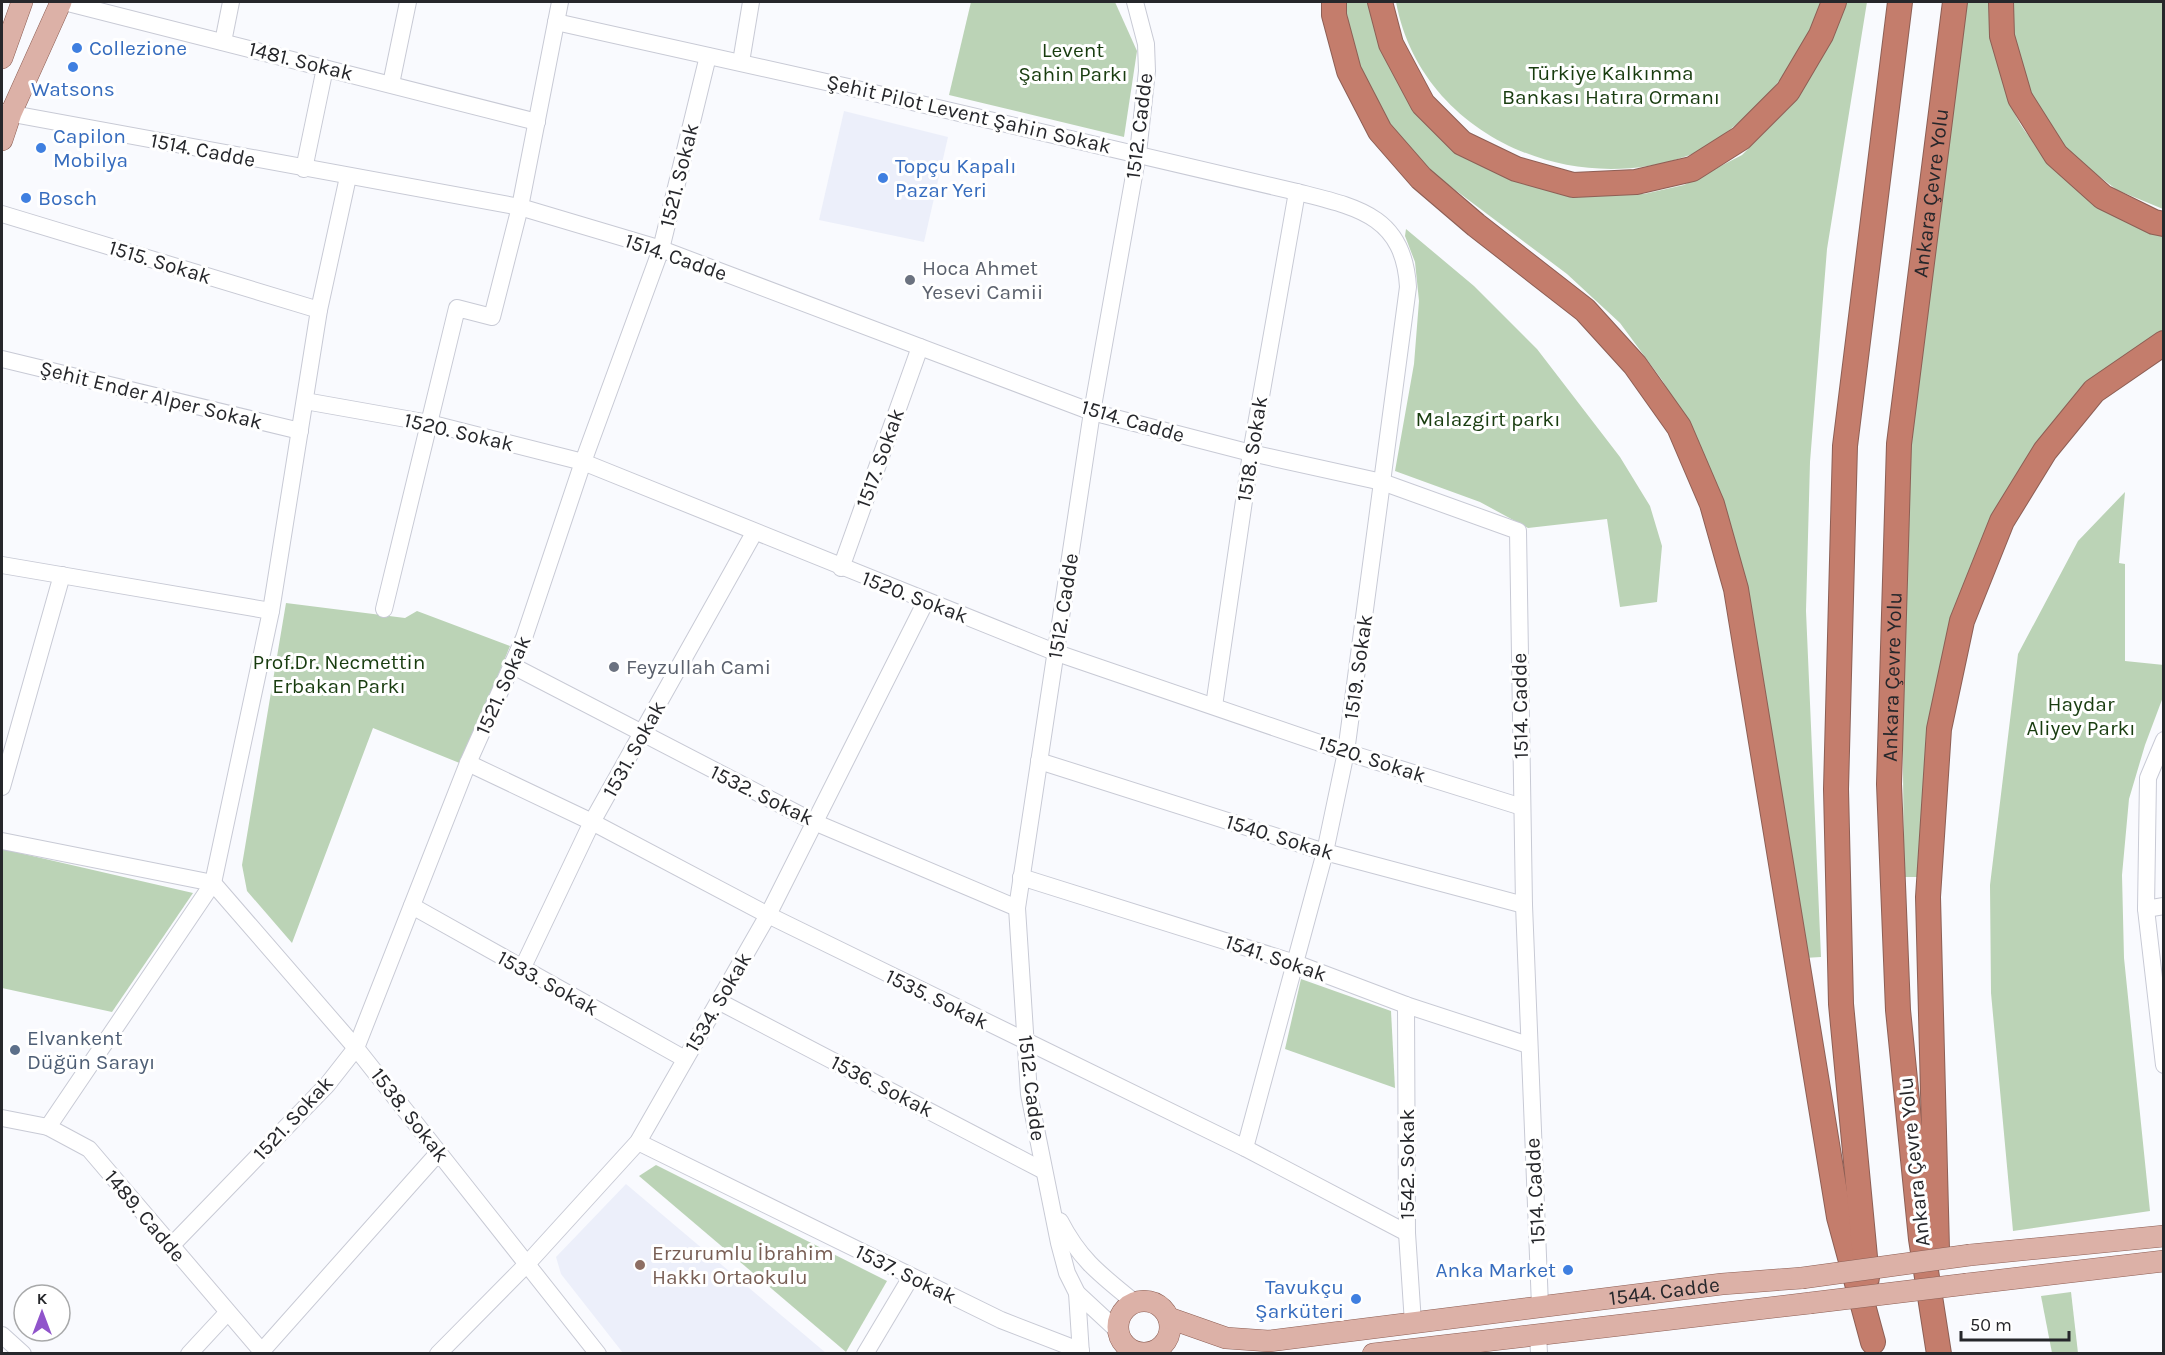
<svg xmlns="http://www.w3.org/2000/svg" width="2165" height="1355" font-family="Karla,sans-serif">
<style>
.built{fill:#eceffa}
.green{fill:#bbd3b6}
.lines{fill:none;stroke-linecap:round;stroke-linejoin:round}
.minor-casing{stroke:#c8cad5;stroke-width:18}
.major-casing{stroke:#8d5f55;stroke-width:22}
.highway-casing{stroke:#8d5f55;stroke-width:26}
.minor{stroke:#fff;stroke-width:16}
.major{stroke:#dcb1a7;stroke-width:21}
.highway{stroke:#c47d6c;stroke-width:24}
.major-bridge-casing{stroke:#8d5f55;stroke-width:22;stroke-linecap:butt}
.major-bridge{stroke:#dcb1a7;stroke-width:21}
.shop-dot{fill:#3f7fe0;stroke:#fff;stroke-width:2}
.worship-dot{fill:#6b7280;stroke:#fff;stroke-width:2}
.service-dot{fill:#5c6f8a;stroke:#fff;stroke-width:2}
.education-dot{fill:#8d6e63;stroke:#fff;stroke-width:2}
.labels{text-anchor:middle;stroke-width:6;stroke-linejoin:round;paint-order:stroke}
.shop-label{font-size:21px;fill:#366cbe;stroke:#fff;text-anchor:start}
.park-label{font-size:21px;fill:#183c0f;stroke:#fff}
.street-label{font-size:21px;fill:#26272b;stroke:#fff}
.worship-label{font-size:21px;fill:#5b616d;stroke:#fff;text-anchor:start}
.service-label{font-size:21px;fill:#4e5e75;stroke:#fff;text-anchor:start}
.education-label{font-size:21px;fill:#785e54;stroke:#fff;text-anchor:start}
</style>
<rect width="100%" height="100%" fill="#f9fafe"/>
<!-- built -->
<g class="built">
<polygon points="844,111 948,137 924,242 819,220"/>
<polygon points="626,1184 826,1353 623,1353 561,1274 556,1257"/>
</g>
<!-- green -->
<g class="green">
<polygon points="971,2 1115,2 1137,51 1124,137 949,95"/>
<polygon points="1345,2 1374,2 1418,109 1587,193 1644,194 1684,185 1742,155 1791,106 1826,49 1843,2 1867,2 1827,249 1810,462 1806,611 1821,957 1804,958 1693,433 1662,380 1620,323 1567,274 1438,177 1387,125 1354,56"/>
<path d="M1396 2H1821C1816 14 1813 28 1807 40 1789 78 1727 142 1687 156 1566 199 1420 132 1396 2Z"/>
<path d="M1966 2H1990C1996 40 1999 83 2017 118 2040 165 2119 201 2163 228V334L2062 415 1986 536 1921 877H1904L1902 663 1907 465Z"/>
<polygon points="2005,2 2163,2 2163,209 2117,190 2066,151 2020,86"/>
<polygon points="1406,229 1474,286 1537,349 1620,457 1650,506 1662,546 1657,602 1620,607 1607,519 1528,528 1480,502 1395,471 1414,364 1419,301 1415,262 1405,236"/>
<polygon points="2125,492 2119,563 2125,564 2125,661 2164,665 2163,697 2145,745 2129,799 2122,875 2124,958 2150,1211 2013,1231 1991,993 1990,885 2018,654 2078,541"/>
<polygon points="286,603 405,618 417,611 510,646 462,764 373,728 292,943 247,891 242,865"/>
<polygon points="2,849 193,893 112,1012 2,988"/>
<polygon points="1301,979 1391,1011 1395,1088 1285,1049"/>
<polygon points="656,1165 887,1281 846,1352 639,1176"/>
<polygon points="2071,1292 2078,1353 2052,1353 2041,1296"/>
</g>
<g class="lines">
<!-- minor casing -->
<g class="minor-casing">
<g id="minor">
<polyline points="64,2 537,122"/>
<path d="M556 22 844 86 1297 192C1356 207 1404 215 1408 287L1346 752 1325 852 1245 1148"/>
<polyline points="223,42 231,2"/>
<polyline points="741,62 751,2"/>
<polyline points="391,84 408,2"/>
<polyline points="2,112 520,207 661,249 1092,412 1251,453 1382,482 1518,531 1524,905 1540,1306"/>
<polyline points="304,169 325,68"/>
<polyline points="2,214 319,310"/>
<polyline points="2,359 300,431"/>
<polyline points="305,401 429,423 583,462 1057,653 1346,752 1522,807"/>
<polyline points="2,565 271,611"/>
<polyline points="841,568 920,347"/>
<polyline points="384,609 457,308 492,317 520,207 560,2"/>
<polyline points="513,666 814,822 1017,908"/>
<polyline points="1214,706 1251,453 1297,192"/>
<polyline points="2164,740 2148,778 2146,909 2164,1065"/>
<polyline points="1039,761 1325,852 1524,905"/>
<polyline points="468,763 592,822 768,915 1245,1148 1407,1233"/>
<polyline points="2,787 62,575"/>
<polyline points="2,841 213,883 356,1048 598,1354"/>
<polyline points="1021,877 1295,963 1406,1005 1528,1045"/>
<polyline points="412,906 685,1059"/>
<polyline points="2146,909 2164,906"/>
<polyline points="522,969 592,822 754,533"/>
<polyline points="720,1002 1044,1171"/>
<polyline points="1406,1005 1407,1233 1413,1323"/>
<polyline points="2,1118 48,1127 89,1149 264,1354"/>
<polyline points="48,1127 213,883 271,611 319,310 348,177"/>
<polyline points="638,1142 1001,1320 1081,1351"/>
<path d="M1060 1221C1080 1260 1101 1275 1134 1302"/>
<polyline points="171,1246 327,1085 356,1048 468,763 524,638 583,462 661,249 708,56"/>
<polyline points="1077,1293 1081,1354"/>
<polyline points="1118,1331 1077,1293 1067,1273 1059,1243 1029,1094 1017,908 1092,412 1138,153 1147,71 1146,44 1135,2"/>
<polyline points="1538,1333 1539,1354"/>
<polyline points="2,1335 23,1354"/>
<polyline points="262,1351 439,1152"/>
<polyline points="1154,1351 1158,1354"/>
<polyline points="189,1354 227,1313"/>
<polyline points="438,1354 527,1264 638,1142 768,915 926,601"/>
<polyline points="865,1354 911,1277"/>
</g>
</g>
<!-- major casing -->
<g class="major-casing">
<g id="major">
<polyline points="2,58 22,2"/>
<polyline points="2,140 11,113 61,2"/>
<polyline points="1970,1255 2164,1236"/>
<polyline points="1967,1284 2164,1261"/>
<circle cx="1144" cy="1327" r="26"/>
<path id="s1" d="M1169 1318 1226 1338 1269 1341 1722 1284 1802 1278"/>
<polyline points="1373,1354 1810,1303"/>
</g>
</g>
<!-- highway casing -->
<g class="highway-casing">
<g id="highway">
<polyline points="1334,2 1334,15 1349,71 1380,131 1421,178 1476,225 1585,310 1635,365 1679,427 1712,504 1736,589 1839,1217 1873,1342"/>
<polyline points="1380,2 1391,44 1423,104 1462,143 1516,169 1573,185 1636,182 1692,169 1741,138 1788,91 1821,35 1834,2"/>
<polyline points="2001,2 2002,36 2020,98 2056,155 2103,197 2154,222 2164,224"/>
<polyline points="1937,1249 1928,897 1939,729 1962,621 2002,521 2045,451 2094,391 2164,343"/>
<polyline points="1867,1278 1841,1004 1836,789 1845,446 1900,2"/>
<path id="s2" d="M1939 1354 1921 1239 1898 1010 1889 784 1899 444 1955 2"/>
</g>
</g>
<!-- minor -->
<use href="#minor" class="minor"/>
<!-- major -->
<use href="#major" class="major"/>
<!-- highway -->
<use href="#highway" class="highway"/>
<!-- major-bridge casing -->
<g class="major-bridge-casing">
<g id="major-bridge">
<polyline points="1802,1278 1970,1255"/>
<polyline points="1810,1303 1967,1284"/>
</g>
</g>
<!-- major-bridge -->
<use href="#major-bridge" class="major-bridge"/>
</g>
<!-- markers -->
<g class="shop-dot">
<circle cx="77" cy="48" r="6"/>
<circle cx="73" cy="67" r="6"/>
<circle cx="41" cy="148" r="6"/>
<circle cx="883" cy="178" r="6"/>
<circle cx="26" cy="198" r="6"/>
<circle cx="1568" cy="1270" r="6"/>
<circle cx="1356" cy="1299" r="6"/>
</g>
<g class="worship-dot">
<circle cx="910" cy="280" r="6"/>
<circle cx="614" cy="667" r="6"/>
</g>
<circle class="service-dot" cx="15" cy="1050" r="6"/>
<circle class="education-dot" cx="640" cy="1265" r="6"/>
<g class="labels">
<!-- shop labels -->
<g class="shop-label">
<text x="89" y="55">Collezione</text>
<text x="73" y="96" text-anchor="middle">Watsons</text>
<text x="53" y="143">Capilon<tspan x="53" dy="24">Mobilya</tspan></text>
<text x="895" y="173">Topçu Kapalı<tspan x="895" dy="24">Pazar Yeri</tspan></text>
<text x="38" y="205">Bosch</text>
<text x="1556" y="1277" text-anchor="end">Anka Market</text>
<text x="1344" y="1294" text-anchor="end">Tavukçu<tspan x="1344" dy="24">Şarküteri</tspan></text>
</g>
<!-- park labels -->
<g class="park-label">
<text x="1073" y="57">Levent<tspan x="1073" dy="24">Şahin Parkı</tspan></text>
<text x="1611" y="80">Türkiye Kalkınma<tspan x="1611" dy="24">Bankası Hatıra Ormanı</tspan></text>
<text x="1488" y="426">Malazgirt parkı</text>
<text x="339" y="669">Prof.Dr. Necmettin<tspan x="339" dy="24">Erbakan Parkı</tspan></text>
<text x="2081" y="711">Haydar<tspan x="2081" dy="24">Aliyev Parkı</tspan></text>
</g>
<!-- street labels -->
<g class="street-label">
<text transform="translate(301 61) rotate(14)" y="7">1481. Sokak</text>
<text transform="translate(969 114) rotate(13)" y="7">Şehit Pilot Levent Şahin Sokak</text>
<text transform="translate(1139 126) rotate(-83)" y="7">1512. Cadde</text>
<text transform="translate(203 150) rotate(11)" y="7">1514. Cadde</text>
<text transform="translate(679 175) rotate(-76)" y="7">1521. Sokak</text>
<text dy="7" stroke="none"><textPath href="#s2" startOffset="1166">Ankara Çevre Yolu</textPath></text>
<text transform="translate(676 257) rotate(19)" y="7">1514. Cadde</text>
<text transform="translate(160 262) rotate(17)" y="7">1515. Sokak</text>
<text transform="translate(151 395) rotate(14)" y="7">Şehit Ender Alper Sokak</text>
<text transform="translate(1133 421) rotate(16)" y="7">1514. Cadde</text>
<text transform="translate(459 432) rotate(13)" y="7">1520. Sokak</text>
<text transform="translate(1252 449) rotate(-81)" y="7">1518. Sokak</text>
<text transform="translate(880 458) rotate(-70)" y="7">1517. Sokak</text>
<text transform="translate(915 597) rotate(21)" y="7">1520. Sokak</text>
<text transform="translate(1063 606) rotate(-81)" y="7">1512. Cadde</text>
<text transform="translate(1358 667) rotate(-82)" y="7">1519. Sokak</text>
<text dy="7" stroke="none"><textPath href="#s2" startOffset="680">Ankara Çevre Yolu</textPath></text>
<text transform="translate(503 685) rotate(-66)" y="7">1521. Sokak</text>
<text transform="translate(1520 706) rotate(-91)" y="7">1514. Cadde</text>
<text transform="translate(634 749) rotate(-61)" y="7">1531. Sokak</text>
<text transform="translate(1372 759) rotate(18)" y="7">1520. Sokak</text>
<text transform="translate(762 795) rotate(26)" y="7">1532. Sokak</text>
<text transform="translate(1280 837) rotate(17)" y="7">1540. Sokak</text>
<text transform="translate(1276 958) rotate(19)" y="7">1541. Sokak</text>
<text transform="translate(548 983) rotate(29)" y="7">1533. Sokak</text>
<text transform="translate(937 999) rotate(26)" y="7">1535. Sokak</text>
<text transform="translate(718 1002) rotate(-60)" y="7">1534. Sokak</text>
<text transform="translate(882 1086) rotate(27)" y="7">1536. Sokak</text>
<text transform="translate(1032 1088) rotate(83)" y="7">1512. Cadde</text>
<text transform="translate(410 1115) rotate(52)" y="7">1538. Sokak</text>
<text transform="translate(293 1118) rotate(-47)" y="7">1521. Sokak</text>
<text transform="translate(1914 1162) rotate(-96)" y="7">Ankara Çevre Yolu</text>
<text transform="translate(1407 1164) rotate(-90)" y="7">1542. Sokak</text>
<text transform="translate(1535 1191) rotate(-93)" y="7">1514. Cadde</text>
<text transform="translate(145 1216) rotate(50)" y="7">1489. Cadde</text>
<text transform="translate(906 1274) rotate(26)" y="7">1537. Sokak</text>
<text dy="7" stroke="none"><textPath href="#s1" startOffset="502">1544. Cadde</textPath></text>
</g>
<!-- worship labels -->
<g class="worship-label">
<text x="922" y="275">Hoca Ahmet<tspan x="922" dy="24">Yesevi Camii</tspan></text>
<text x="626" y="674">Feyzullah Cami</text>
</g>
<!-- service labels -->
<g class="service-label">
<text x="27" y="1045">Elvankent<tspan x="27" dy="24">Düğün Sarayı</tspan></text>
</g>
<!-- education labels -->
<g class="education-label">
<text x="652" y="1260">Erzurumlu İbrahim<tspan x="652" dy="24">Hakkı Ortaokulu</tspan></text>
</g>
</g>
<!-- border -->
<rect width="2165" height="1355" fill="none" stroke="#26272b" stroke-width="6"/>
<!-- north arrow -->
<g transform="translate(42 1313)"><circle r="28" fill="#ffffff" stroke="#a8a9aa" stroke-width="1.5"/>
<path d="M0-4.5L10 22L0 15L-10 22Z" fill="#9054cb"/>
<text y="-9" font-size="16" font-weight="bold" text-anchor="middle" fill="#26272b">K</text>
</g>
<!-- scale -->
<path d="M1961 1331v9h108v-9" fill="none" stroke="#26272b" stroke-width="3"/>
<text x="1970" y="1331" font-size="18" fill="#26272b" stroke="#ffffff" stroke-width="4.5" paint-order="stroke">50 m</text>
</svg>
